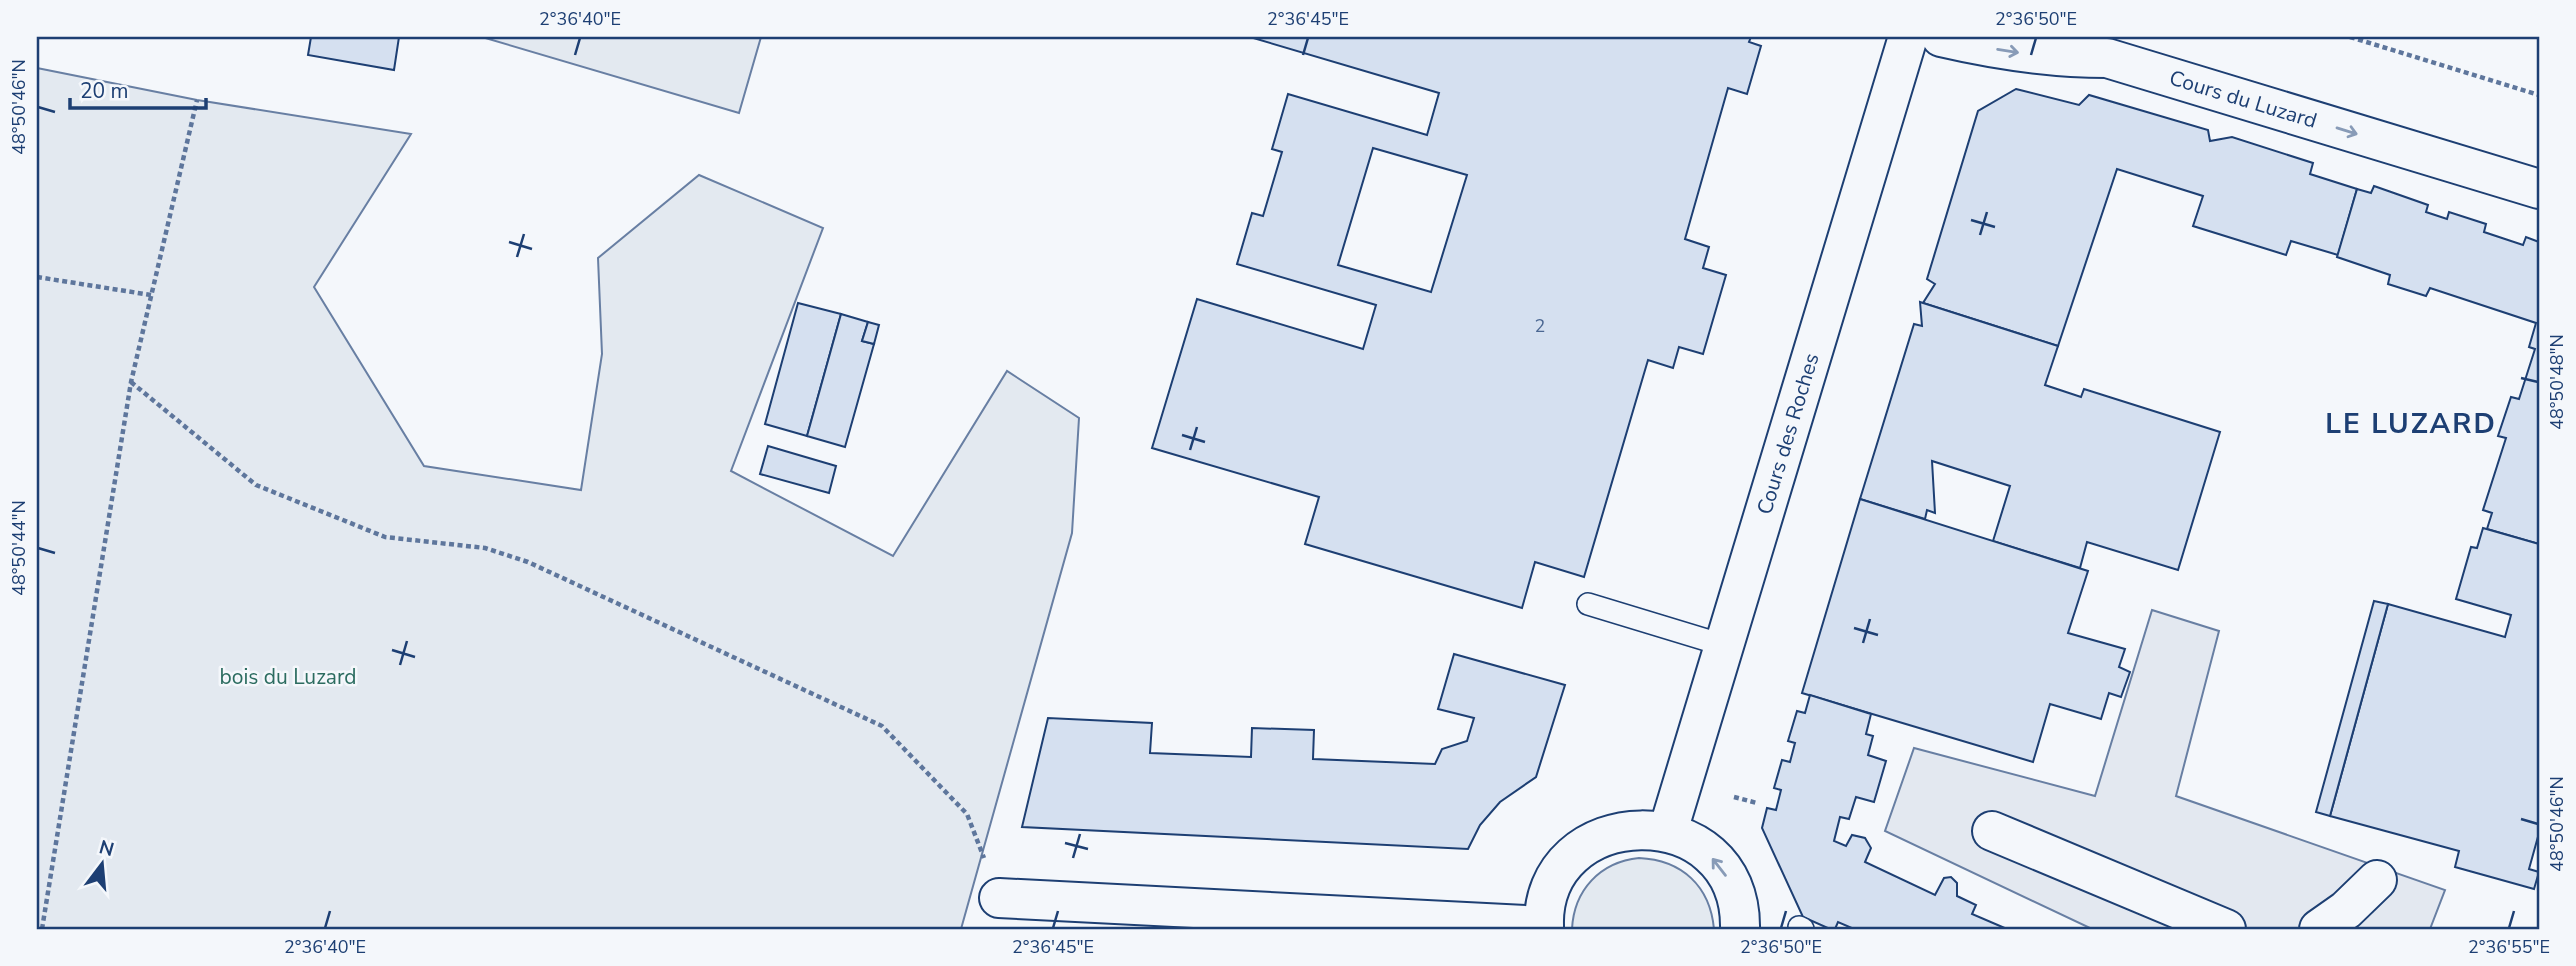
<svg xmlns="http://www.w3.org/2000/svg" width="2576" height="966" font-family="'Nunito Sans',sans-serif">
<style>
.green{fill:#e3e9f0;stroke:#687fa3;stroke-width:2}
.parking{fill:#e3e8f0;stroke:#687fa3;stroke-width:2}
.building{fill:#d5e0f0;stroke:#1d3f73;stroke-width:2;fill-rule:evenodd}
.lines{fill:none;stroke-linecap:round;stroke-linejoin:round}
.lane-casing{stroke:#1d3f73;stroke-width:24}
.street-casing{stroke:#1d3f73;stroke-width:42}
.path{stroke:#5e769c;stroke-width:4.5;stroke-dasharray:5 3.5;stroke-linecap:butt}
.lane{stroke:#f4f7fb;stroke-width:21}
.street{stroke:#f4f7fb;stroke-width:38}
.oneway{stroke:#889bb7}
.ticks{fill:none;stroke:#1d3f73;stroke-width:2.5}
.labels{text-anchor:middle;stroke-width:5;stroke-linejoin:round;paint-order:stroke}
.number-label{font-size:18px;fill:#4b6792}
.street-label{font-size:21px;fill:#1d3f73;stroke:#f4f7fb}
.park-label{font-size:21px;fill:#2c6c60;stroke:#f4f7fb}
.district-label{font-size:28px;font-weight:bold;letter-spacing:2px;fill:#1d3f73;stroke:#f4f7fb}
.neatline{fill:none;stroke:#1d3f73;stroke-width:2.5}
.ticks-label{font-size:18px;text-anchor:middle;fill:#1d3f73}
</style>
<rect width="100%" height="100%" fill="#f4f7fb"/>
<!-- green -->
<g class="green">
<polygon points="482,37 761,37 739,113"/>
<polygon points="37,68 197,100 411,134 314,287 424,466 581,490 602,354 598,258 699,175 823,228 731,471 893,556 1007,371 1079,418 1072,533 961,929 37,929"/>
<path d="M1639 858C1682 860 1710 886 1714 929H1572C1574 890 1600 862 1639 858Z"/>
</g>
<!-- parking -->
<polygon class="parking" points="2152,610 2219,631 2176,796 2445,890 2430,929 2092,929 1885,831 1914,748 2095,796"/>
<!-- building -->
<g class="building">
<polygon points="311,37 399,37 394,70 308,55"/>
<path d="M1250 37H1751L1749 42 1761 46 1747 94 1728 88 1685 239 1709 247 1703 268 1726 275 1703 354 1679 347 1673 368 1648 360 1584 577 1535 562 1522 608 1305 544 1319 497 1152 448 1197 299 1363 349 1376 305 1237 264 1252 213 1263 216 1282 152 1272 149 1288 94 1427 135 1439 93ZM1373 148 1467 175 1431 292 1338 265Z"/>
<polygon points="2016,89 2079,105 2089,95 2208,130 2210,141 2232,137 2313,163 2310,174 2357,189 2338,255 2291,241 2286,255 2193,226 2203,196 2117,169 2058,346 1923,303 1935,284 1927,279 1978,111"/>
<polygon points="2374,186 2428,205 2426,212 2447,219 2449,212 2486,224 2484,232 2523,245 2526,237 2539,242 2539,544 2487,529 2492,513 2483,510 2506,438 2498,436 2511,397 2519,399 2535,349 2529,347 2536,323 2430,288 2426,296 2388,284 2390,275 2337,257 2357,189 2371,193"/>
<polygon points="1920,302 2058,346 2045,385 2081,397 2084,389 2220,432 2178,570 2087,542 2080,568 1993,541 2010,486 1932,461 1935,513 1927,510 1925,519 1860,499 1914,324 1922,326"/>
<polygon points="798,303 841,314 807,436 765,424"/>
<polygon points="841,314 868,322 862,341 874,344 845,447 807,436"/>
<polygon points="868,322 879,325 874,344 862,341"/>
<polygon points="768,446 836,466 829,493 760,474"/>
<polygon points="1860,499 2088,571 2068,633 2125,649 2119,667 2130,672 2121,697 2109,693 2101,719 2050,704 2033,762 1802,693"/>
<polygon points="2483,528 2539,544 2539,833 2529,869 2539,872 2534,889 2455,867 2459,851 2330,816 2388,604 2505,637 2511,615 2456,599 2471,547 2477,548"/>
<polygon points="2374,601 2388,604 2330,816 2316,812"/>
<polygon points="1454,654 1565,685 1536,777 1500,802 1480,825 1468,849 1022,827 1048,718 1152,723 1150,753 1251,757 1252,728 1314,730 1313,759 1435,764 1442,749 1467,741 1474,718 1438,709"/>
<polygon points="1810,695 1871,714 1866,734 1873,736 1868,755 1886,761 1874,802 1856,797 1849,819 1840,817 1834,841 1846,846 1852,835 1865,838 1871,848 1865,862 1935,895 1944,878 1951,877 1957,883 1957,896 1976,905 1972,914 2007,929 1854,929 1838,922 1835,929 1830,929 1803,917 1762,828 1767,808 1776,810 1781,790 1774,788 1782,760 1790,762 1795,743 1788,741 1797,711 1805,713"/>
</g>
<g class="lines">
<!-- lane casing -->
<g class="lane-casing">
<g id="lane">
<polyline points="1588,604 1723,645"/>
<polyline points="1799,927 1803,929"/>
</g>
</g>
<!-- street casing -->
<g class="street-casing">
<g id="street">
<path id="s1" d="M1941 37C1997 50 2050 58 2107 58L2539 189"/>
<path id="s2" d="M1668 831 1908 37"/>
<polyline points="1992,831 2226,929"/>
<polyline points="999,898 1544,926"/>
<path d="M1544 929C1538 800 1743 795 1740 929"/>
<polyline points="2319,929 2346,910 2377,880"/>
</g>
</g>
<!-- path -->
<g class="path">
<polyline points="2350,37 2539,95"/>
<polyline points="37,277 151,295"/>
<polyline points="131,382 256,485 385,537 485,548 528,562 882,726 967,814 984,858"/>
<polyline points="1734,797 1757,803"/>
<polyline points="42,929 131,382 197,100"/>
</g>
<!-- lane -->
<use href="#lane" class="lane"/>
<!-- street -->
<use href="#street" class="street"/>
</g>
<!-- one-way arrows -->
<defs><path id="oneway-shaft" d="M-6 0H5M1.5-3L5.5 0L1.5 3" fill="none" stroke-width="1.6" stroke-linecap="round" stroke-linejoin="round" transform="scale(1.75)"/></defs>
<g class="oneway">
<use href="#oneway-shaft" transform="translate(2008 51) rotate(9)"/>
<use href="#oneway-shaft" transform="translate(2347 131) rotate(17)"/>
<use href="#oneway-shaft" transform="translate(1719 867) rotate(-128)"/>
</g>
<!-- ticks -->
<path class="ticks" d="M575 55 580 38M1303 55 1308 38M2031 55 2036 38M38 107 55 112M1971 220 1995 227M1980 235 1987 212M509 242 532 249M517 257 524 234M2521 378 2538 382M1182 435 1205 442M1190 450 1197 427M38 548 55 553M1854 628 1878 635M1863 643 1870 619M392 650 415 657M400 665 407 641M2521 819 2538 824M1065 843 1088 849M1073 858 1080 834M325 928 330 911M1053 928 1058 911M1781 928 1786 911M2509 928 2514 911"/>
<g class="labels">
<!-- number labels -->
<g class="number-label">
<text x="1540" y="332">2</text>
</g>
<!-- street labels -->
<g class="street-label">
<text dy="7" stroke="none"><textPath href="#s1" startOffset="310">Cours du Luzard</textPath></text>
<text dy="7" stroke="none"><textPath href="#s2" startOffset="415">Cours des Roches</textPath></text>
</g>
<!-- park labels -->
<g class="park-label">
<text x="288" y="684">bois du Luzard</text>
</g>
<!-- district labels -->
<g class="district-label">
<text x="2411" y="433">LE LUZARD</text>
</g>
</g>
<!-- border -->
<rect width="2576" height="966" fill="none" stroke="#f4f7fb" stroke-width="77"/>
<!-- north arrow -->
<g transform="translate(102 864) rotate(16)" stroke="#f4f7fb" stroke-width="5" paint-order="stroke">
<path d="M0-5L12 26L0 18L-12 26Z" fill="#1d3f73"/>
<text y="-10" font-size="19" font-weight="bold" text-anchor="middle" fill="#1d3f73">N</text>
</g>
<!-- scale -->
<path d="M70 98v10h136v-10" fill="none" stroke="#1d3f73" stroke-width="3.5"/>
<text x="80" y="98" font-size="21" fill="#1d3f73" stroke="#f4f7fb" stroke-width="5" paint-order="stroke">20 m</text>
<rect x="38" y="38" width="2500" height="890" class="neatline"/>
<g class="ticks-label">
<text x="580" y="25">2°36'40"E</text>
<text x="1308" y="25">2°36'45"E</text>
<text x="2036" y="25">2°36'50"E</text>
<text transform="translate(19 107) rotate(-90)" y="6">48°50'46"N</text>
<text transform="translate(2557 382) rotate(-90)" y="6">48°50'48"N</text>
<text transform="translate(19 548) rotate(-90)" y="6">48°50'44"N</text>
<text transform="translate(2557 824) rotate(-90)" y="6">48°50'46"N</text>
<text x="325" y="953">2°36'40"E</text>
<text x="1053" y="953">2°36'45"E</text>
<text x="1781" y="953">2°36'50"E</text>
<text x="2509" y="953">2°36'55"E</text>
</g>
</svg>
